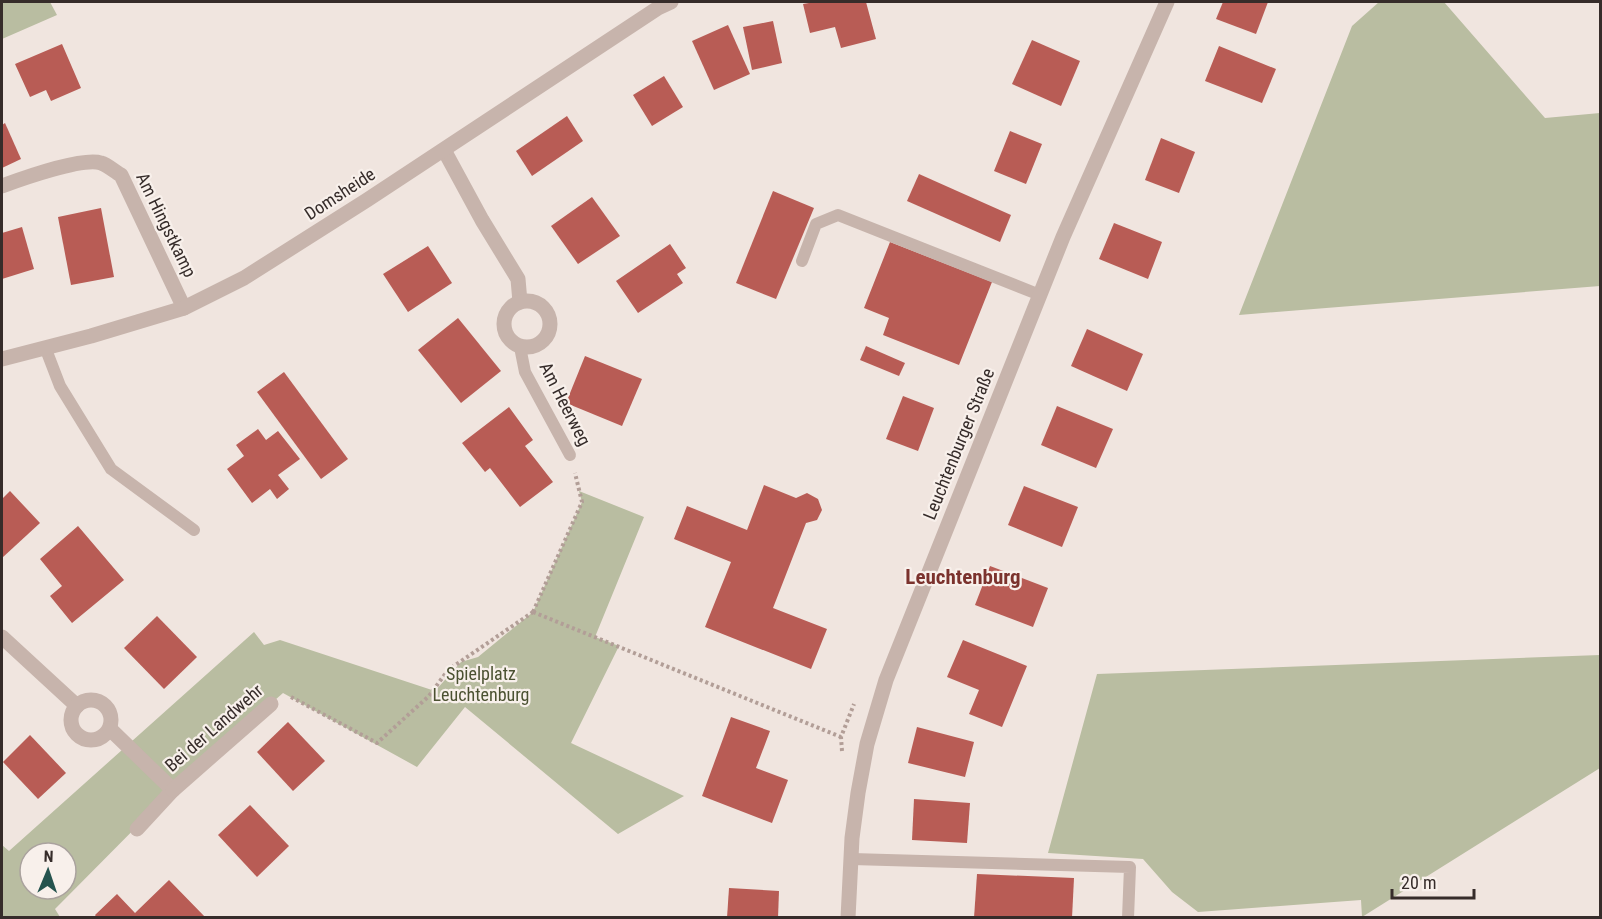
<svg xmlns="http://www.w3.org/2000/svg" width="1602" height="919" font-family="'Roboto Condensed',sans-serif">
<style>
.green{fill:#b9bda1;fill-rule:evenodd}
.building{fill:#b85c55}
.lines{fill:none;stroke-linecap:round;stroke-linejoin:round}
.path{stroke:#b29e97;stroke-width:4;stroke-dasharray:3 3;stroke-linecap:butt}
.service{stroke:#c7b4ac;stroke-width:12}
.minor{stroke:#c7b4ac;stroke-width:15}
.labels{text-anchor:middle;stroke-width:4.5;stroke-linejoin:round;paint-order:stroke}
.street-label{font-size:18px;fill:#362c2a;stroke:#f8f0eb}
.park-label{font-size:18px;fill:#4b5131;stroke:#f8f0eb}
.quarter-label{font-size:21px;font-weight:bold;fill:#7b322d;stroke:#f8f0eb}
</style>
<rect width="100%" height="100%" fill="#f0e5df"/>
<!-- green -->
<g class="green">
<polygon points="2,2 50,2 57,15 2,39"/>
<polygon points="1379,2 1444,2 1545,118 1600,113 1600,286 1239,315 1352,26"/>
<path d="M579 491 644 517 595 637 619 646 571 743 684 796 618 834 465 707 417 767 283 693 173 790 55 909 60 917H2V845L9 851 254 632 264 645 280 640 435 691 461 662 478 657 533 612 582 502ZM30 853H66V889H30Z"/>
<polygon points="1600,655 1600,768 1362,917 1361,900 1198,912 1172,892 1143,859 1048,853 1097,674"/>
</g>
<!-- building -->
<g class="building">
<polygon points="815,2 866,2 876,39 841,48 835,27 810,33 803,4"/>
<polygon points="1223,2 1268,2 1256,34 1216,19"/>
<polygon points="773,21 782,63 752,70 743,27"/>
<polygon points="728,25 750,74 714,90 692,41"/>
<polygon points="1032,40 1080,61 1061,106 1012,84"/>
<polygon points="62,44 81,88 51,101 46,90 30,97 15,64"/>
<polygon points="1219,46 1276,69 1262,103 1205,81"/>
<polygon points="664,76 683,107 652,126 633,95"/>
<polygon points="567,116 583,141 532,176 516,151"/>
<polygon points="5,123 21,159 2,168 2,125"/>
<polygon points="1010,131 1042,144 1026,184 994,171"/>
<polygon points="1161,138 1195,152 1179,193 1145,180"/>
<polygon points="919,174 1011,215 1000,242 907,201"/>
<polygon points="773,191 814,208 776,299 736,283"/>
<polygon points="592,197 620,236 578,264 551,226"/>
<polygon points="101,208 114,277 71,285 58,217"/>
<polygon points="1114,223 1162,242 1148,279 1099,259"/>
<polygon points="22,227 34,269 2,279 2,233"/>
<polygon points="890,242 992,282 959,365 883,335 889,318 864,308"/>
<polygon points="670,244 686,268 677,274 683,283 638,313 616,281"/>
<polygon points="428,246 452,283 408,312 383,274"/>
<polygon points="458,318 501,371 461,403 418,350"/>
<polygon points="1087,329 1143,354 1127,391 1071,366"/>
<polygon points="866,346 905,363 899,376 860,360"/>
<polygon points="585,356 642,379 622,426 566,403"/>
<polygon points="284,372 348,459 321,479 257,392"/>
<polygon points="903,396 934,408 918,451 886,439"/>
<polygon points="1057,406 1113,429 1096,468 1041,445"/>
<polygon points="509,407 533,440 525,446 553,482 520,507 490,468 485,472 462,443"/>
<polygon points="258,429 266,440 278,431 300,459 278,475 289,489 277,499 270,489 252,503 227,469 244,456 236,445"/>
<polygon points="764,485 796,498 807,493 818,499 822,510 817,520 806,523 773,608 827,629 811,669 705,627 731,562 674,539 687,506 747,530"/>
<polygon points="1024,486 1078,507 1062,547 1008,525"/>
<polygon points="10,491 40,523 2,558 2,499"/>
<polygon points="78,526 124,580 72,623 50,596 62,586 40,559"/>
<polygon points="990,566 1048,588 1033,627 975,605"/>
<polygon points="157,616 197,657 164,689 124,648"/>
<polygon points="963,640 1027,666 1002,727 969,714 979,690 947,677"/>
<polygon points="731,717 770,731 756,768 788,780 772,823 702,796"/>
<polygon points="288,722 325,761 293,791 257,752"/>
<polygon points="917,727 974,742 965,777 908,763"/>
<polygon points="30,735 66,773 38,799 3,762"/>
<polygon points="914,799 970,803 967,843 912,840"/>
<polygon points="250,805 289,846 257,877 218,835"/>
<polygon points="977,874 1074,878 1072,918 974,918"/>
<polygon points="169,880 206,918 97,918 95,915 117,894 135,913"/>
<polygon points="729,888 779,891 778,918 727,918"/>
</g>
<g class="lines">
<!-- path -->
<g class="path">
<polyline points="533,612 841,737"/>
<polyline points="533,612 582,502 575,473"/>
<polyline points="291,697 377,743 429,696 448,670 533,612"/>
<polyline points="842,751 841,737 854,704"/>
</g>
<!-- service -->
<g class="service">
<polyline points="802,261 816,224 838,215 1040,295"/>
<polyline points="45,347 60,386 111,469 194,530"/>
<polyline points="520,347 525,372 570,455"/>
<polyline points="852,859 1130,867 1128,918"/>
</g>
<!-- minor -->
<g class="minor">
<polyline points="444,150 482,220 518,279 520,302"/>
<path d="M2 186C21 179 83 157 101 163 108 165 115 172 121 175L184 308"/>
<circle cx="527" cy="324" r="23"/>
<polyline points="2,359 91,336 184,308 244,278 367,200 658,8 671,2"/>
<polyline points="2,637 77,706"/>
<circle cx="91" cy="720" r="20"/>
<polyline points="110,729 173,790 137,829"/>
<polyline points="173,790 271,704"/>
<polyline points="848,918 852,838 858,793 867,744 886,680 1063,237 1167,2"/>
</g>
</g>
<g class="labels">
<!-- street labels -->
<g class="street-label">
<text transform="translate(340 194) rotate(-33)" y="6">Domsheide</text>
<text transform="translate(166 225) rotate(64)" y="6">Am Hingstkamp</text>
<text transform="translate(565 404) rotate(63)" y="6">Am Heerweg</text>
<text transform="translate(959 444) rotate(-68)" y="6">Leuchtenburger Straße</text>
<text transform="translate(214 728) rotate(-41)" y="6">Bei der Landwehr</text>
</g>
<!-- park labels -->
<g class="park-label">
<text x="481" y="680">Spielplatz<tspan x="481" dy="21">Leuchtenburg</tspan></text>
</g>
<!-- quarter labels -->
<g class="quarter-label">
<text x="963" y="584">Leuchtenburg</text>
</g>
</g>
<!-- border -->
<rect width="1602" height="919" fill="none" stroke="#362c2a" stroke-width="6"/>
<!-- north arrow -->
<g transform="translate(48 871) rotate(2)"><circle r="28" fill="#f8f0eb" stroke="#aaa29e" stroke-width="1.5"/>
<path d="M0-4.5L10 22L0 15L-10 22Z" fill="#25534e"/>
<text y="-9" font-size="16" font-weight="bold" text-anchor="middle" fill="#362c2a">N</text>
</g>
<!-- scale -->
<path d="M1392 889v9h82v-9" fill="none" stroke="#362c2a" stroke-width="3"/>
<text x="1401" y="889" font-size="18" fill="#362c2a" stroke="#f8f0eb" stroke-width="4.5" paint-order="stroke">20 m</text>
</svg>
